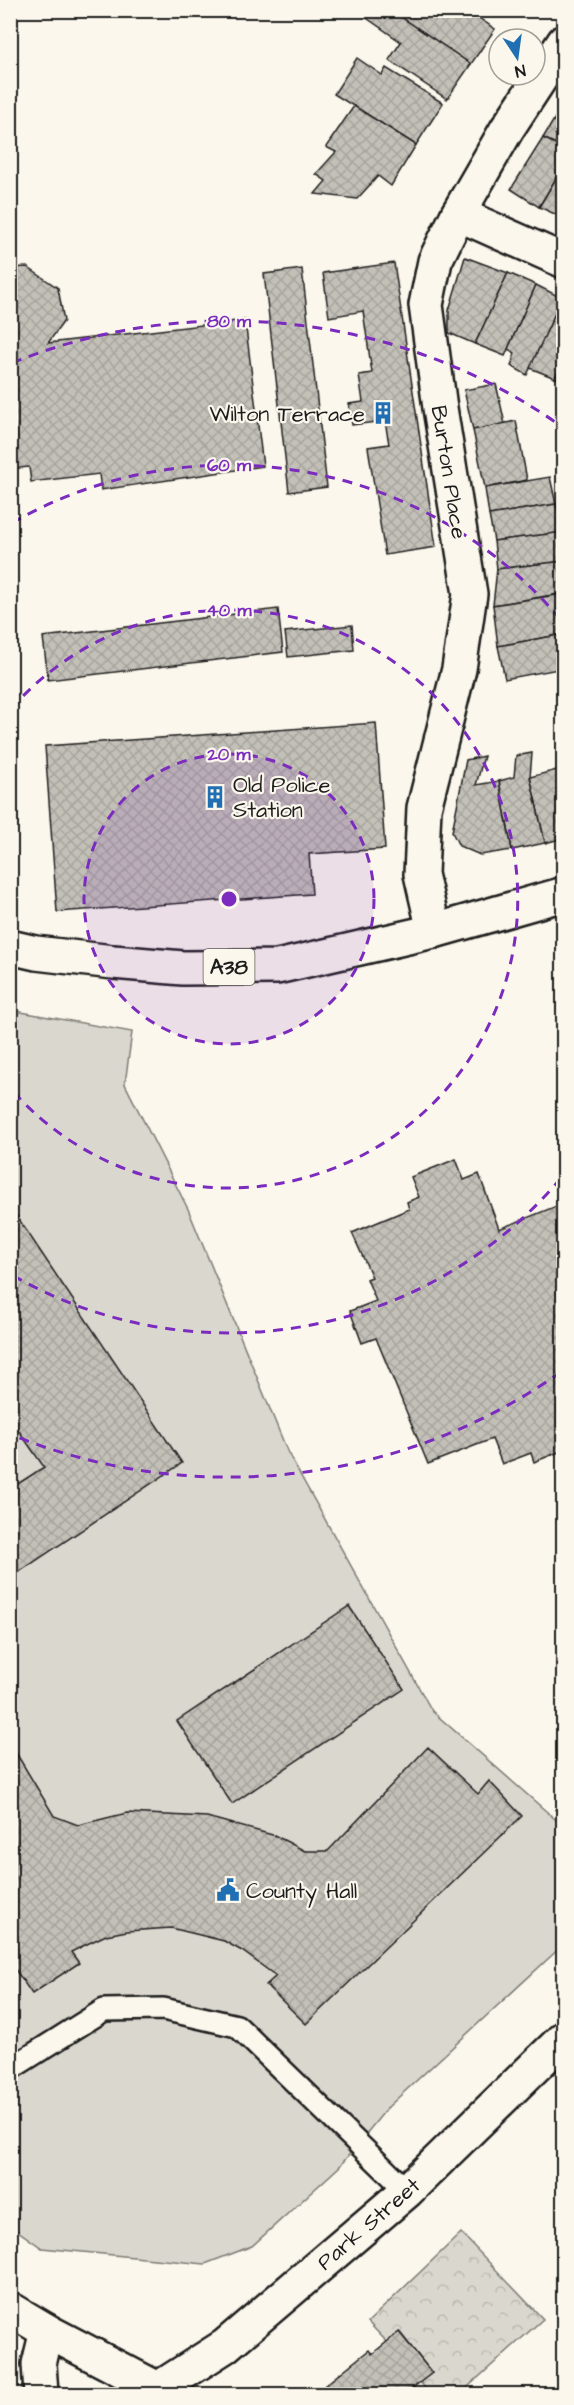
<svg xmlns="http://www.w3.org/2000/svg" width="574" height="2405" font-family="'Architects Daughter',sans-serif">
<style>
.green{fill:#dad7ce;stroke:#7b7a75;stroke-width:1.5}
.park{fill:url(#park-crowns);stroke:#7b7a75;stroke-width:1.5}
.building{fill:url(#building-cross-hatch);stroke:#1c1c1c;stroke-width:1.5}
.lines{fill:none;stroke-linecap:round;stroke-linejoin:round}
.service-casing{stroke:#1c1c1c;stroke-width:26}
.minor-casing{stroke:#1c1c1c;stroke-width:38}
.tertiary-casing{stroke:#1c1c1c;stroke-width:38}
.primary-casing{stroke:#1c1c1c;stroke-width:38}
.service{stroke:#fbf7ec;stroke-width:21}
.minor{stroke:#fbf7ec;stroke-width:33}
.tertiary{stroke:#fbf7ec;stroke-width:33}
.primary{stroke:#fbf7ec;stroke-width:33}
.ring{fill:none;stroke:#7b2cbf;stroke-width:3;stroke-dasharray:10 8}
.labels{text-anchor:middle;stroke-width:4.5;stroke-linejoin:round;paint-order:stroke}
.shield{fill:#fbf7ec;stroke:#5f5e5a;stroke-width:1.5}
.shield-label{font-size:21px;font-weight:bold;fill:#1c1c1c}
.poi-label{font-size:22px;fill:#1c1c1c;stroke:#fbf7ec;text-anchor:start}
.street-label{font-size:22px;fill:#1c1c1c;stroke:#fbf7ec}
.centre{fill:#7b2cbf;stroke:#fbf7ec;stroke-width:3}
.ring-label{font-size:18px;text-anchor:middle;font-weight:bold;fill:#7b2cbf;stroke:#fbf7ec;stroke-width:4.5;stroke-linejoin:round;paint-order:stroke}
</style>
<defs>
<pattern id="park-crowns" width="20" height="18" patternUnits="userSpaceOnUse" patternTransform="scale(1.5)"><rect width="20" height="18" fill="#dad7ce"/><path d="M2 6a3 3 0 1 1 6 0M12 15a3 3 0 1 1 6 0" fill="none" stroke="#bab8b0"/></pattern>
<pattern id="building-cross-hatch" width="8" height="8" patternUnits="userSpaceOnUse" patternTransform="scale(1.5)"><rect width="8" height="8" fill="#c3c0b8"/><path d="M0 0l8 8M0 8l8-8" fill="none" stroke="#a7a49e"/></pattern>
</defs>
<rect width="100%" height="100%" fill="#fbf7ec"/>
<filter id="ink" filterUnits="userSpaceOnUse"><feTurbulence type="fractalNoise" baseFrequency=".0167" numOctaves="2"/><feDisplacementMap in="SourceGraphic" scale="12" xChannelSelector="R" yChannelSelector="G"/><feConvolveMatrix kernelMatrix="1 2 1 2 8 2 1 2 1" color-interpolation-filters="sRGB"/></filter>
<g filter="url(#ink)">
<!-- green -->
<polygon class="green" points="10,1010 132,1032 125,1084 188,1209 288,1453 432,1711 563,1826 563,1945 388,2107 339,2167 252,2246 205,2264 42,2248 11,2226"/>
<!-- park -->
<polygon class="park" points="461,2233 543,2319 460,2394 430,2394 420,2382 432,2373 400,2332 387,2342 368,2322"/>
<!-- building -->
<g class="building">
<polygon points="363,10 391,10 471,64 447,99 389,60 401,42 361,14"/>
<polygon points="391,10 467,10 495,29 471,64"/>
<polygon points="357,58 382,75 386,68 443,103 416,145 334,94"/>
<polygon points="564,103 564,148 543,138"/>
<polygon points="354,106 416,145 391,186 378,176 357,199 315,194 326,181 316,174 336,152 326,147"/>
<polygon points="543,138 564,148 564,165 539,207 511,189"/>
<polygon points="564,165 564,218 539,207"/>
<polygon points="465,257 508,273 475,344 449,333 449,310"/>
<polygon points="394,263 436,547 385,555 368,447 389,444 385,421 352,425 349,404 363,402 359,375 372,373 363,311 329,317 323,273"/>
<polygon points="27,267 58,288 64,321 48,343 245,320 263,466 101,490 99,474 31,482 29,467 10,469 10,268"/>
<polygon points="302,269 327,487 289,492 264,274"/>
<polygon points="508,273 536,285 505,356 475,344"/>
<polygon points="536,285 562,298 527,375 511,366 515,353 508,349"/>
<polygon points="562,298 564,360 555,378 530,368"/>
<polygon points="564,360 564,382 555,378"/>
<polygon points="496,384 505,424 473,430 464,390"/>
<polygon points="516,421 527,480 485,488 473,430"/>
<polygon points="550,477 556,504 489,515 485,488"/>
<polygon points="556,504 564,532 494,541 489,515"/>
<polygon points="564,532 564,561 497,569 494,541"/>
<polygon points="564,561 564,593 493,605 497,569"/>
<polygon points="563,594 564,634 498,646 493,605"/>
<polygon points="278,609 283,652 48,680 43,637"/>
<polygon points="352,625 354,650 288,657 285,632"/>
<polygon points="564,634 564,668 505,679 498,646"/>
<polygon points="376,723 385,849 309,854 312,894 57,912 45,746"/>
<polygon points="563,741 564,838 545,843 530,777 557,770"/>
<polygon points="10,750 15,794 10,789"/>
<polygon points="532,753 530,777 545,843 512,850 499,781 514,777 516,756"/>
<polygon points="484,756 476,785 499,781 512,850 480,855 459,846 452,832 466,760"/>
<polygon points="456,1159 464,1180 479,1174 499,1229 564,1203 564,1450 534,1462 531,1453 502,1464 492,1439 428,1464 376,1338 362,1343 350,1311 376,1301 367,1279 372,1277 352,1233 409,1209 407,1202 419,1197 411,1177"/>
<polygon points="10,1206 182,1463 10,1578 10,1489 44,1467 10,1418"/>
<polygon points="349,1606 404,1689 232,1804 177,1721"/>
<polygon points="10,1743 54,1816 78,1825 127,1813 207,1817 276,1836 305,1851 328,1851 428,1747 478,1794 489,1781 522,1816 306,2024 266,1985 276,1976 242,1951 224,1941 171,1928 127,1931 106,1935 87,1944 71,1952 79,1963 32,1994 10,1962"/>
<polygon points="399,2332 432,2373 405,2394 314,2394 369,2350 372,2354"/>
</g>
<g class="lines">
<!-- service casing -->
<g class="service-casing">
<polyline id="service" points="10,2069 104,2010 163,2009 237,2026 407,2191"/>
</g>
<!-- minor casing -->
<g class="minor-casing">
<g id="minor">
<polyline points="458,214 564,261"/>
<polyline points="434,931 421,874 424,808 459,669 470,594 440,408 426,305 435,261 458,214 507,129 564,42"/>
<polyline points="41,2394 39,2364 47,2331"/>
</g>
</g>
<!-- tertiary casing -->
<g class="tertiary-casing">
<g id="tertiary">
<polyline points="10,2309 47,2331 158,2389"/>
<polyline points="158,2389 225,2346 407,2191 564,2038"/>
</g>
</g>
<!-- primary casing -->
<g class="primary-casing">
<polyline id="primary" points="10,947 36,953 113,962 183,968 277,967 434,931 564,894"/>
</g>
<!-- service -->
<use href="#service" class="service"/>
<!-- minor -->
<use href="#minor" class="minor"/>
<!-- tertiary -->
<use href="#tertiary" class="tertiary"/>
<!-- primary -->
<use href="#primary" class="primary"/>
</g>
</g>
<!-- distance rings -->
<circle cx="229" cy="899" r="145" fill="#7b2cbf" fill-opacity=".12"/>
<g class="ring">
<circle cx="229" cy="899" r="145"/>
<path d="M11 709A289 289 0 1 1 11 1089"/>
<path d="M561 1178A434 434 0 0 1 12 1275M12 523A434 434 0 0 1 561 620"/>
<path d="M561 1372A578 578 0 0 1 12 1435M12 363A578 578 0 0 1 561 426"/>
</g>
<!-- icons -->
<defs>
<g id="building-bare" transform="scale(1.8)"><path d="M-4-6H4V6H1V3H-1V6H-4ZM-2.5-4.3h1.7v1.8h-1.7ZM.8-4.3h1.7v1.8H.8ZM-2.5-1h1.7V.8h-1.7ZM.8-1h1.7V.8H.8Z" fill="#1f6fb2" stroke="#fbf7ec" stroke-width="2.5" paint-order="stroke"/></g>
<g id="civic-bare" transform="scale(1.8)"><path d="M-.6-6.5H3V-4.5H.6V-3L4-1V1h2V6H-6V1h2V-1L-.6-3ZM-1.2 2.5V6h2.4V2.5Z" fill="#1f6fb2" stroke="#fbf7ec" stroke-width="2.5" paint-order="stroke"/></g>
</defs>
<g fill-rule="evenodd">
<use href="#building-bare" x="383" y="413"/>
<use href="#building-bare" x="215" y="797"/>
<use href="#civic-bare" x="228" y="1890"/>
</g>
<g class="labels">
<!-- shield labels -->
<rect class="shield" x="203.5" y="949" width="51" height="36" rx="4.5"/>
<g class="shield-label">
<text x="229" y="974">A38</text>
</g>
<!-- poi labels -->
<g class="poi-label">
<text x="365" y="421" text-anchor="end">Wilton Terrace</text>
<text x="233" y="792">Old Police<tspan x="233" dy="25">Station</tspan></text>
<text x="246" y="1898">County Hall</text>
</g>
<!-- street labels -->
<g class="street-label">
<text transform="translate(450 472) rotate(81)" y="8">Burton Place</text>
<text transform="translate(368 2223) rotate(-41)" y="8">Park Street</text>
</g>
</g>
<circle cx="229" cy="899" r="9" class="centre"/>
<g class="ring-label">
<text x="229" y="327">80 m</text>
<text x="229" y="471">60 m</text>
<text x="229" y="616">40 m</text>
<text x="229" y="760">20 m</text>
</g>
<!-- margin -->
<rect width="574" height="2405" fill="none" stroke="#fbf7ec" stroke-width="36"/>
<rect x="18" y="18" width="538" height="2369" fill="none" stroke="#1c1c1c" stroke-width="2" filter="url(#ink)"/>
<!-- north arrow -->
<g transform="translate(517 57) rotate(167)"><circle r="28" fill="#fbf7ec" stroke="#a29f99" stroke-width="1.5"/>
<path d="M0-4.5L10 22L0 15L-10 22Z" fill="#1f6fb2"/>
<text y="-9" font-size="16" font-weight="bold" text-anchor="middle" fill="#1c1c1c">N</text>
</g>
</svg>
